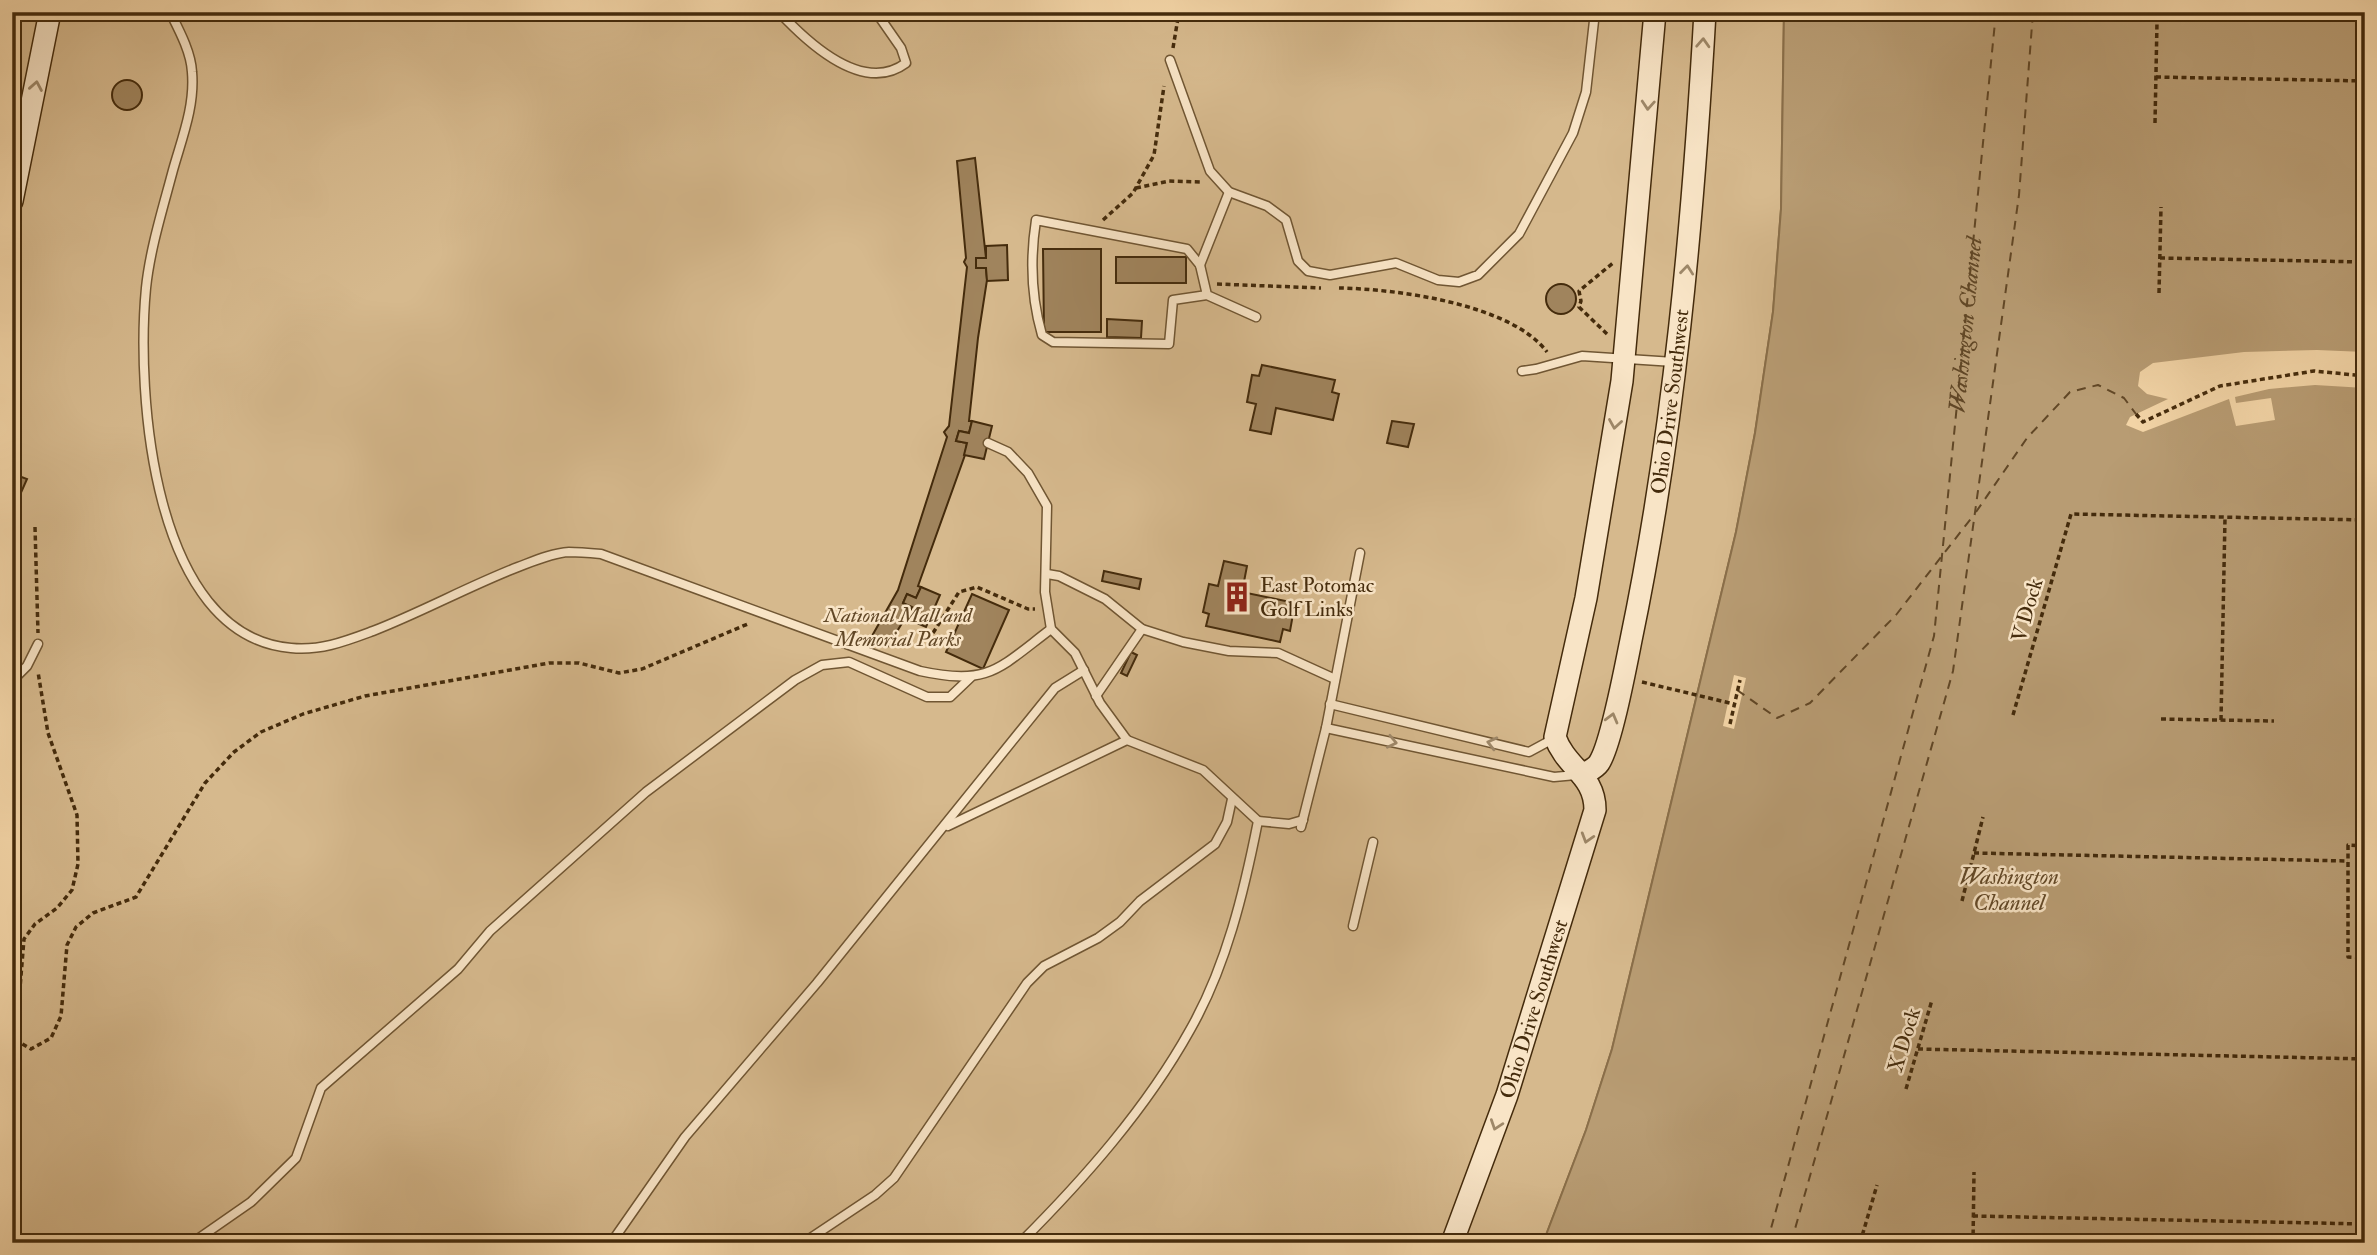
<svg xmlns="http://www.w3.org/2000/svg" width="2377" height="1255" font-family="'IM FELL Double Pica',serif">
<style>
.green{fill:#d6b98d;stroke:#8d724c;stroke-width:2}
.water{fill:#b89c73;stroke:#8a6f4a;stroke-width:2}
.pier{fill:#f4d6a8}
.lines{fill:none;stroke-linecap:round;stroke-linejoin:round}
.ferry{stroke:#614726;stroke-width:2;stroke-dasharray:9 7;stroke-linecap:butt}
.building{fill:#a0845d;stroke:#442b0c;stroke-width:2}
.lane-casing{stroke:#705633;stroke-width:11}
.secondary-casing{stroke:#442b0c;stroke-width:24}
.path{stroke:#442b0c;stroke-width:3.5;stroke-dasharray:5 3.5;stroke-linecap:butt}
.lane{stroke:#f8e4c6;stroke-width:8}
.secondary{stroke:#f8e4c6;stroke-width:21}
.oneway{stroke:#9e8869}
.labels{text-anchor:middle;stroke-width:5;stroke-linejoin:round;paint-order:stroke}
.street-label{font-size:21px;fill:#442b0c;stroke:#f8e4c6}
.poi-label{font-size:21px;fill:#442b0c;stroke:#f8e4c6;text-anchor:start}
.park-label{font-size:21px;font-style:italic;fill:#614726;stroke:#f8e4c6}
.water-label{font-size:23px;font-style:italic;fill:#614726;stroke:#f8e4c6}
</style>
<rect width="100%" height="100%" fill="#f4d6a8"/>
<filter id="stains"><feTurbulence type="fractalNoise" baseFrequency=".00286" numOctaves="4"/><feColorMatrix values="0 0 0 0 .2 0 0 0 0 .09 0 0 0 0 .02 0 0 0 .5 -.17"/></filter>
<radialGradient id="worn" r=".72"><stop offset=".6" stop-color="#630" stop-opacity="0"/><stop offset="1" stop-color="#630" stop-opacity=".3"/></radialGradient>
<!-- green -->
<polygon class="green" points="12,12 1784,12 1781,209 1773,312 1755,433 1736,532 1612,1049 1586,1130 1543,1243 12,1243"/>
<!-- water -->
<polygon class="water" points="1784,12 2365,12 2365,444 2357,452 2365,454 2365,862 2359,862 2357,950 2365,950 2365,1243 1543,1243 1586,1130 1612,1049 1736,532 1755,433 1773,312 1781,209"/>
<!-- pier -->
<g class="pier">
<polygon points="2317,350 2365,352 2365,388 2315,385 2269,389 2235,397 2236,403 2271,398 2275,420 2236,426 2229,399 2143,432 2126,425 2130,417 2168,399 2147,394 2138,386 2140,372 2153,363 2244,352"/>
<polygon points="1734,675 1746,678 1734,729 1723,726"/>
</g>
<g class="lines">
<!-- ferry -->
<g class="ferry">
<polyline points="1976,512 2027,438 2070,392 2098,385 2124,398 2136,414"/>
<polyline points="1737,690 1777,718 1810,703 1896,615 1973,516"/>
<path id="s1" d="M1767 1243 1934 636 1996 12"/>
<polyline points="1791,1243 1953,671 2019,195 2033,12"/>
</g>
</g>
<!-- building -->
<g class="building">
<circle cx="127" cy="95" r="15"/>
<polygon points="975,158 986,258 976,258 976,268 986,268 987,280 978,338 969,421 972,421 969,433 959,431 956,441 967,443 965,455 918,586 921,587 916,598 907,594 903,603 912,607 888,646 872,636 898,590 947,437 944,432 949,426 967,267 964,262 966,258 957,161"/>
<polygon points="1007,245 1008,280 987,281 986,268 976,268 976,258 986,258 986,246"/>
<polygon points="1043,249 1101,249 1101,332 1044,332"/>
<rect x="1116" y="257" width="70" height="26"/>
<circle cx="1561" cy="299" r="15"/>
<polygon points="1107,319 1142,321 1141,338 1107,337"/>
<polygon points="1262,365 1335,380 1332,392 1339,394 1333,420 1276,408 1271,434 1250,430 1256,404 1247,402 1252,375 1259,376"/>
<polygon points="972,421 992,426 984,459 964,455 967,443 956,441 959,431 969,433"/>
<polygon points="1392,421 1414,424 1408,447 1387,443"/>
<polygon points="16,475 27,479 20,495 12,491"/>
<polygon points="1224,561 1247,566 1242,592 1295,603 1290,631 1283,629 1280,642 1206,626 1209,614 1203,612 1209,584 1218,586"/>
<polygon points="1104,571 1141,579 1139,589 1102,581"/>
<polygon points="921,587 940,595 926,627 907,619 912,607 903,603 907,594 916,598"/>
<polygon points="972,594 1009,610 983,669 946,652"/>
<polygon points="1131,652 1137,655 1127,676 1121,673"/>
<polygon points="2359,869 2365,870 2365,932 2358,932"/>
</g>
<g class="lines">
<!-- lane casing -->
<g class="lane-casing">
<g id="lane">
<path d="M170 12C179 30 191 52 192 72 195 106 182 138 173 170 163 208 150 249 146 288 136 393 152 636 291 648 321 651 346 641 373 631 422 612 469 586 518 567 534 561 552 553 569 552 579 552 590 553 601 554L920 671C989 686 998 669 1051 629"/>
<path d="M779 12C807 42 863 95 906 63L901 48 876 12"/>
<polyline points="1170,60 1210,171 1229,192 1267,206 1286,220 1298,261 1308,271 1330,275 1396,263 1438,280 1459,282 1478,275 1519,234 1573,133 1586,92 1595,12"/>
<polyline points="1200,265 1229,192"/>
<path d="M1207 295 1200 265 1187 249 1036 220C1030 259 1031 297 1042 335L1053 342 1169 344 1173 300 1207 295 1256 317"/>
<polyline points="1522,371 1536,369 1582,356 1674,362"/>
<path d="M988 443 1008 452 1028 473 1047 506 1045 592 1051 629 1075 653 1100 703 1127 740 1203 770 1258 821C1244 892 1226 967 1190 1030 1146 1109 1084 1179 1020 1243"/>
<polyline points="1047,574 1059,576 1105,599 1142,629 1183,642 1229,651 1278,653 1335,679"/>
<polyline points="12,681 27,666 38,644"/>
<polyline points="1096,696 1142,629"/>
<polyline points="1330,704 1529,752 1553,739"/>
<polyline points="1326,728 1554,777 1576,775"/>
<polyline points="1258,821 1289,824 1303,820"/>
<polyline points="948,826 1127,740"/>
<polyline points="1301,827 1326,728 1360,553"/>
<polyline points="1353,926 1373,842"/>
<polyline points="192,1243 251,1202 296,1158 321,1088 458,969 490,931 646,792 795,680 822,665 849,662 927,697 950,697 971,677"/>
<polyline points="611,1243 685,1137 817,983 1055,688 1084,670"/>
<polyline points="803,1243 875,1195 894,1178 1027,983 1044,966 1098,938 1120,922 1140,901 1215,844 1227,822 1232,799"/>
</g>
</g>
<!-- secondary casing -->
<g class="secondary-casing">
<g id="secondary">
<polyline points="12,201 50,12"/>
<path id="s2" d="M1582 775C1588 771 1595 769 1599 763 1611 745 1626 665 1631 640 1674 433 1693 223 1705 12"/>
<path id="s3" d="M1452 1243 1507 1095 1595 810C1595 775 1566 768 1555 737L1586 598 1622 381 1655 12"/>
</g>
</g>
<!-- path -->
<g class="path">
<polyline points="1173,48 1179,12"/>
<polyline points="2156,77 2365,81"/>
<polyline points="2155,123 2157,22"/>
<polyline points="1136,188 1169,181 1203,182"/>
<polyline points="1103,220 1133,193 1154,155 1164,86"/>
<polyline points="12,241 17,219"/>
<polyline points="2160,258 2365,262"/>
<polyline points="1217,284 1321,288"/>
<path d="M1339 288C1397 289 1511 304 1547 352"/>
<polyline points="2159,293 2161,207"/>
<polyline points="1607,334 1579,307 1581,301 1579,291 1613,263"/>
<polyline points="2136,414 2143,422 2220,386 2314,371 2365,376"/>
<polyline points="35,527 38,633"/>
<polyline points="933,633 959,592 977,587 1028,609 1035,609"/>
<polyline points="1642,682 1734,704"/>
<polyline points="2013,715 2071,514 2365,520"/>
<polyline points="2161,719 2274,721"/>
<polyline points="2221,720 2225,518"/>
<polyline points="1730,724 1740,680"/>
<polyline points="2364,766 2365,766"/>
<polyline points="2365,846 2348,845 2348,957 2365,958"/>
<polyline points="1974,853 2348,861"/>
<polyline points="1962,901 1983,817"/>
<polyline points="12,1017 20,988 24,939 35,924 57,908 72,890 78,864 77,815 48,733 38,672"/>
<polyline points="12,1032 14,1039 31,1049 51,1038 61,1016 67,945 76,927 93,913 136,897 205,783 234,752 261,732 303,714 365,696 549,663 579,663 619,673 642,669 750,623"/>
<polyline points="1918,1049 2365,1059"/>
<polyline points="1906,1089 1932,1000"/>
<polyline points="1973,1216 2365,1224"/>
<polyline points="1860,1243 1877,1185"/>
<polyline points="1973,1243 1974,1172"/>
</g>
<!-- lane -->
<use href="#lane" class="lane"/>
<!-- secondary -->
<use href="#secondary" class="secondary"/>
</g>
<!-- one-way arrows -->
<defs><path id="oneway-chevron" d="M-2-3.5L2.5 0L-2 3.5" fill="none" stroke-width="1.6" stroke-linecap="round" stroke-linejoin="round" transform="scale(1.75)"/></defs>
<g class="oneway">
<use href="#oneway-chevron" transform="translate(1703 43) rotate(-87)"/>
<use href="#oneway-chevron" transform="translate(36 86) rotate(-80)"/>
<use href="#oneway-chevron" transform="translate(1648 105) rotate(94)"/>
<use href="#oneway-chevron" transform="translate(1687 270) rotate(-84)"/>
<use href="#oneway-chevron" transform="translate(1615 424) rotate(99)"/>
<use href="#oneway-chevron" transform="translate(1612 718) rotate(-75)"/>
<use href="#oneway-chevron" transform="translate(1392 742) rotate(12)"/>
<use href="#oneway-chevron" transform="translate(1492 743) rotate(-166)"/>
<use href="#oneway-chevron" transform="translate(1587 838) rotate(107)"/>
<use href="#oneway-chevron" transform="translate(1496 1125) rotate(109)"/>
</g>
<!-- icons -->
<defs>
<g id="building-bare" transform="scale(2.415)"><path d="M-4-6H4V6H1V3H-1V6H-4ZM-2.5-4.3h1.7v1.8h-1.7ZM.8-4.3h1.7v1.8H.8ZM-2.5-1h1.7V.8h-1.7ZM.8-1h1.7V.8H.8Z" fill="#8f2418" stroke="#f8e4c6" stroke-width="2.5" paint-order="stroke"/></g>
</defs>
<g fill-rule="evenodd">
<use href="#building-bare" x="1237" y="597"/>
</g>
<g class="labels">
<!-- street labels -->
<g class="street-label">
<text dy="7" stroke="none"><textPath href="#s2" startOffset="390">Ohio Drive Southwest</textPath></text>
<text transform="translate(2027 610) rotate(-74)" y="7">V Dock</text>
<text dy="7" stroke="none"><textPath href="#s3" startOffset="248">Ohio Drive Southwest</textPath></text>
<text transform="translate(1904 1040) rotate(-73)" y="7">X Dock</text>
</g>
<!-- poi labels -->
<g class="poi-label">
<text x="1260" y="592">East Potomac<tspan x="1260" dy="24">Golf Links</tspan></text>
</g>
<!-- park labels -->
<g class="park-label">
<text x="898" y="622">National Mall and<tspan x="898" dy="24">Memorial Parks</tspan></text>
</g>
<!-- water labels -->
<g class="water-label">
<text dy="8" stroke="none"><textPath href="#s1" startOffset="942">Washington Channel</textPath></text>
<text x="2009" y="884">Washington<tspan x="2009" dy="26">Channel</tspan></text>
</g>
</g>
<!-- margin -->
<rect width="2377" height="1255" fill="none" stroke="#f4d6a8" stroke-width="42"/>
<rect x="14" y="14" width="2349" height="1227" fill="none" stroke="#442b0c" stroke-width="3.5"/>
<rect x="21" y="21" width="2335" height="1213" fill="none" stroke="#442b0c" stroke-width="2"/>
<rect width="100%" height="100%" filter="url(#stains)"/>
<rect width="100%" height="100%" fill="url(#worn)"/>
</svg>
